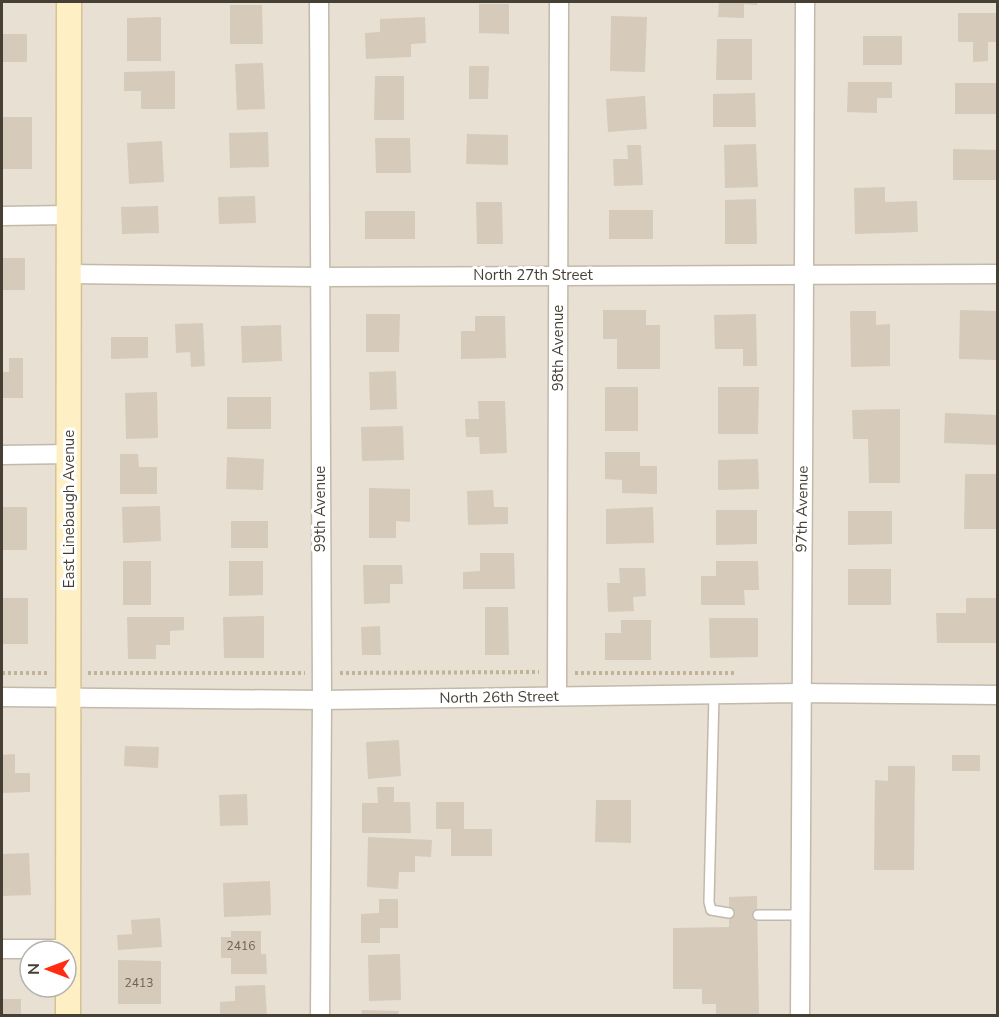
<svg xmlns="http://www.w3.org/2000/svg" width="999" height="1017" font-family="'Nunito Sans',sans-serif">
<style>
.residential{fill:#e8e0d3;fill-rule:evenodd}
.building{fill:#d6caba}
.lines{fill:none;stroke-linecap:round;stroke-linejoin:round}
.lane-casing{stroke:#c2b9aa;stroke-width:12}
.street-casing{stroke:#c2b9aa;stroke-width:21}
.secondary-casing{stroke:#d6c293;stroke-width:27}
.path{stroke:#c2b298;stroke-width:4;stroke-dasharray:3 3;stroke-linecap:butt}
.lane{stroke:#fff;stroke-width:9}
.street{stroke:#fff;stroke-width:18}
.secondary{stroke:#ffefc4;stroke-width:24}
.labels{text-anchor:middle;stroke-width:6;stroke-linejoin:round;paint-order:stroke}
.number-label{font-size:12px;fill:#6a6256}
.street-label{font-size:15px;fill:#463f34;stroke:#fff}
</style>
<rect width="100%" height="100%" fill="#f3efe5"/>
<!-- residential -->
<path class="residential" d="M2 2H997V1015L2 1016ZM30 951H66V987H30Z"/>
<!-- building -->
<g class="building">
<polygon points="719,2 757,2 757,5 744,4 744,18 718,17"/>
<polygon points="479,4 509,4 509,34 479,33"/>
<polygon points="230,5 262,5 263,44 230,44"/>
<polygon points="958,13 998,13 998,42 988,42 988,61 973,62 973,42 958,42"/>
<polygon points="611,16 647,17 645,72 610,71"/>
<polygon points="161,17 161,61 127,61 127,18"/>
<polygon points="425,17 426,43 411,44 411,57 366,59 365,33 380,32 380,19"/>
<rect x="2" y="34" width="25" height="28"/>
<rect x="863" y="36" width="39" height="29"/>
<polygon points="717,39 752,39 752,80 716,80"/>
<polygon points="263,63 265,109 237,110 235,64"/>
<polygon points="469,66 489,66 488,99 469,99"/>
<polygon points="175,71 175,109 141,109 141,91 124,91 124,72"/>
<polygon points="375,76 404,76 404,120 374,120"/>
<polygon points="848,82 892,82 892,98 877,98 877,113 847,112"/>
<rect x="955" y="83" width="43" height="31"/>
<polygon points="755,93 756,127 713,127 713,94"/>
<polygon points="645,96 647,129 608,132 606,99"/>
<rect x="2" y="117" width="30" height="52"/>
<polygon points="268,132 269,167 230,168 229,133"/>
<polygon points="467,134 508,135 508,165 466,164"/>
<polygon points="375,138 410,138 411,173 376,173"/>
<polygon points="162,141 164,182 129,184 127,143"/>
<polygon points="756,144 758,187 725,188 724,145"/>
<polygon points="627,145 641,145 643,185 614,186 613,159 628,159"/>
<polygon points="953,149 998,150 998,180 953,180"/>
<polygon points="885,187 885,202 917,201 918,232 855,234 854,188"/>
<polygon points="255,196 256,223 219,224 218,197"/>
<polygon points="756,199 757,244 725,244 725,200"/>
<polygon points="476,202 502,202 503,244 477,244"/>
<polygon points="158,206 159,233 122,234 121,207"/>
<rect x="609" y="210" width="44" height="29"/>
<rect x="365" y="211" width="50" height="28"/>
<rect x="2" y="258" width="23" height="32"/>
<polygon points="603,310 646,310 646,325 660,325 660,369 617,369 617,339 603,339"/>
<polygon points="960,310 998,311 998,360 959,359"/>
<polygon points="850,311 876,311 876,325 890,324 890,366 851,367"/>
<polygon points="366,314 400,314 399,352 366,352"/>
<polygon points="756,314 757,366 743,366 743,349 715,349 714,315"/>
<polygon points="475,316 505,316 506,358 461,359 461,331 475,331"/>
<polygon points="203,323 205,366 191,367 190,352 176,353 175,324"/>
<polygon points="281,325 282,361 242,363 241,326"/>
<polygon points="111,337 148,337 148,358 111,359"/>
<polygon points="9,358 23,358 23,398 2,398 2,372 9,372"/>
<polygon points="396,371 397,409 370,410 369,372"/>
<rect x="605" y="387" width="33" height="44"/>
<polygon points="718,387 759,387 758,434 718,434"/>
<polygon points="157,392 158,438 126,439 125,393"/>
<rect x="227" y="397" width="44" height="32"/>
<polygon points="478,401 505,401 507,453 480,454 479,437 466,437 465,419 479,419"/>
<polygon points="900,409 900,483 869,483 868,439 853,439 852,410"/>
<polygon points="945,413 998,415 998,445 944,443"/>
<polygon points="403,426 404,460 362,461 361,427"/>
<polygon points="605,452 640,452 640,466 657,466 657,494 622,493 622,480 605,479"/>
<polygon points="120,454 138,454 139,467 157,467 157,494 120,494"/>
<polygon points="227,457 264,459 263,490 226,489"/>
<polygon points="758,459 759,489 718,490 718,460"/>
<polygon points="965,474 998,474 997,529 964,529"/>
<polygon points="369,488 410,489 410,522 396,521 396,538 369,538"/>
<polygon points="493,490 494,507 508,507 508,524 468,525 467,491"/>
<polygon points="160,506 161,541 123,543 122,507"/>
<rect x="2" y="507" width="25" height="43"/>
<polygon points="653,507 654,543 606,544 606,509"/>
<polygon points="716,510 757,510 757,544 716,545"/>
<polygon points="848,511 892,511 892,544 848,545"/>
<rect x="231" y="521" width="37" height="27"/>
<polygon points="480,553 514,553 515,589 463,589 463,572 480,571"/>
<rect x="123" y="561" width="28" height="44"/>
<polygon points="229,561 263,561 263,595 229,596"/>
<polygon points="716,561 758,561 759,590 744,590 745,605 701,605 701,576 716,576"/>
<polygon points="363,565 402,565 403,584 390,584 390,603 364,604"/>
<polygon points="619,568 645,568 646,596 633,597 634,611 608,612 607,583 620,583"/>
<rect x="848" y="569" width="43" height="36"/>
<rect x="2" y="598" width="26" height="46"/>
<polygon points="966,598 998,598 998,643 937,643 936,613 966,613"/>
<polygon points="485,607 508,607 509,655 485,655"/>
<polygon points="264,616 264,658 224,658 223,617"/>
<polygon points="127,617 184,617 184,630 170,631 170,645 156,645 156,659 128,659"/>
<polygon points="709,618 758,618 758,657 710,658"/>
<polygon points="621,620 651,620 651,660 605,660 605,633 621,633"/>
<polygon points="380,626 381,655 362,655 361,627"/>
<polygon points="399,740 401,776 368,779 366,742"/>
<polygon points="125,746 159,747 158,768 124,766"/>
<polygon points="15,754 15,773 30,773 30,792 2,793 2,755"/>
<rect x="952" y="755" width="28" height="16"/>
<polygon points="888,766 915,766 914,870 874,870 875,780 888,781"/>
<polygon points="377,787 394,787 394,802 410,802 411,833 362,833 362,803 378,803"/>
<polygon points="247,794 248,825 220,826 219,795"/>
<polygon points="596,800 631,800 631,843 595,842"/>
<polygon points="436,802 464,802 464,829 492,829 492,856 451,856 451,829 436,829"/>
<polygon points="368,837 432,840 431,857 415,856 415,872 399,872 398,889 367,887"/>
<polygon points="29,853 31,895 2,896 2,854"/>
<polygon points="270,881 271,915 224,917 223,883"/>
<polygon points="757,896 759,1016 716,1016 716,1004 702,1004 702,989 673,989 673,928 729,927 729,897"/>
<polygon points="379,899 398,899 398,928 380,928 380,943 361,943 361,914 379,913"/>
<polygon points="160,918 162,947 118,950 117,935 132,934 131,920"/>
<polygon points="231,931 261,931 261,954 266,954 267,974 231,974 231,958 221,958 221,937 231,937"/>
<polygon points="400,954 401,1000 369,1001 368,955"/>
<polygon points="118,960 161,961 161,1004 118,1004"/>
<polygon points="265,985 267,1016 220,1016 220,1002 235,1001 235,986"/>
<rect x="2" y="999" width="19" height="17"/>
<polygon points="362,1010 399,1011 398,1016 361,1016"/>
</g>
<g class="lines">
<!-- lane casing -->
<g class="lane-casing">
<g id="lane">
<polyline points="714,694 709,902 711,910 729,913"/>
<polyline points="758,915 800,915"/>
</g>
</g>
<!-- street casing -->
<g class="street-casing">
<g id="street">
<polyline points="319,2 322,700 320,1016"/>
<polyline points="2,216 69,215"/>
<polyline points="69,274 319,277 998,274"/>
<polyline points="2,455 69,454"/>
<polyline points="557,695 559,2"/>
<polyline points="2,697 322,700 800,693 998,695"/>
<polyline points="2,949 68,949"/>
<path d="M800 1016C800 677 805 340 805 2"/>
</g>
</g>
<!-- secondary casing -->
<g class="secondary-casing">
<polyline id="secondary" points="68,1016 69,2"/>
</g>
<!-- path -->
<g class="path">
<polyline points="2,673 49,673"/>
<polyline points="88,673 305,673"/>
<polyline points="340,673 539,672"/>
<polyline points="575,673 736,673"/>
</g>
<!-- lane -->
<use href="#lane" class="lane"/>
<!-- street -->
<use href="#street" class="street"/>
<!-- secondary -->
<use href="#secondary" class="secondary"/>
</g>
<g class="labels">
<!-- number labels -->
<g class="number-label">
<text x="241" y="950">2416</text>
<text x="139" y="987">2413</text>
</g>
<!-- street labels -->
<g class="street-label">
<text x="533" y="280">North 27th Street</text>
<text transform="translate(558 348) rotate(-90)" y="5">98th Avenue</text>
<text transform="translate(69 509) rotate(-90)" y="5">East Linebaugh Avenue</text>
<text transform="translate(320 509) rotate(-90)" y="5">99th Avenue</text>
<text transform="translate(802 509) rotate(-89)" y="5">97th Avenue</text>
<text transform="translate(499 697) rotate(-1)" y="5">North 26th Street</text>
</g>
</g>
<!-- border -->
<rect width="999" height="1017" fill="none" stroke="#463f34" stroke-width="6"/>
<!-- north arrow -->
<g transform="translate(48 969) rotate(270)"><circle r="28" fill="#ffffff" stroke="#b5b2ae" stroke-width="1.5"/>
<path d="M0-4.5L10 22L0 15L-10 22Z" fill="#ff2c11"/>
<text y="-9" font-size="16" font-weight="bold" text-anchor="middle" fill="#463f34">N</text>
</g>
</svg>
